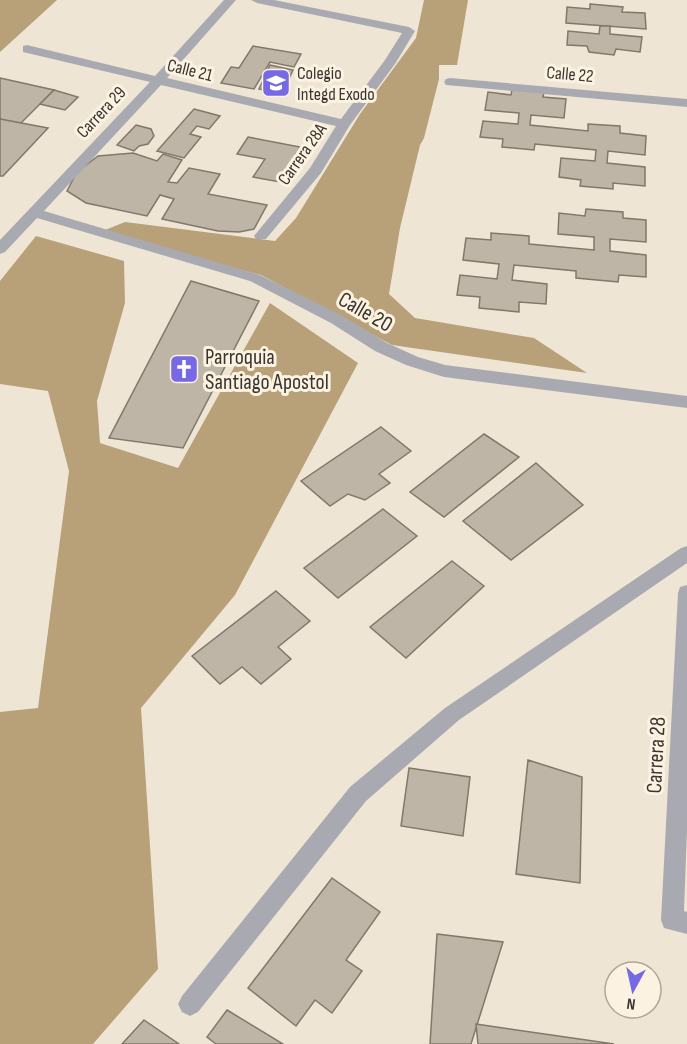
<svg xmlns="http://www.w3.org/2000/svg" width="687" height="1044" font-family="'Sofia Sans Condensed',sans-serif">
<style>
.forest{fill:#b8a078}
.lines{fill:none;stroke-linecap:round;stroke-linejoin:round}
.stream{fill:#b8a078;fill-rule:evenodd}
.building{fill:#beb5a6;stroke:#81786a;stroke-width:1.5}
.street{fill:#a9aab1;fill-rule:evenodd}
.labels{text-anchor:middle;stroke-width:6;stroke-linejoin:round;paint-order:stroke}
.far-street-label{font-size:18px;fill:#39352f;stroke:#fcf2e2}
.far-poi-label{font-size:18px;fill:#39352f;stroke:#fcf2e2;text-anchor:start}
.street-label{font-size:22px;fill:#39352f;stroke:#fcf2e2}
.poi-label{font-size:22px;fill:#39352f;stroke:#fcf2e2;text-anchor:start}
</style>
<rect width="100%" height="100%" fill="#efe5d5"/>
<!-- forest -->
<g class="forest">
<polygon points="0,0 57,0 0,52"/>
<polygon points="424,0 468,0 457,65 439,65 439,79 424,138 420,145 400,228 389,294 415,318 534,338 587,373 392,345 261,275 100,232 125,222 275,241 296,218 360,114 416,38"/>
<polygon points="36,236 124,261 125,303 97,401 100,443 178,468 270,303 358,363 235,595 141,708 158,969 93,1044 0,1044 0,712 38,708 69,471 48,391 0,384 0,281"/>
</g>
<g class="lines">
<!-- stream -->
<polygon class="stream" points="0,0 5,0 0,5"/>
</g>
<!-- building -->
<g class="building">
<polygon points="590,4 623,7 622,12 645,13 646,29 566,23 567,7 590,9"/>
<polygon points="600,26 610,26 610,34 642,37 640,52 616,49 614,55 589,52 587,46 567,45 568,31 599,34"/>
<polygon points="253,46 301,54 294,67 270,62 254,89 221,83 231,67 239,68"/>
<polygon points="270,65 293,70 282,94 259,89"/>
<polygon points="0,78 54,90 20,124 0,119"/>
<polygon points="512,89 544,92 543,97 566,99 564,118 531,115 530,125 588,131 588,124 620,126 620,133 646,136 645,155 608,151 607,163 645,167 645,186 613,183 613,189 580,186 581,180 559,177 561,158 595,161 596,150 535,144 534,150 502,147 503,139 480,137 483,121 518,124 519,113 485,110 488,92 511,95"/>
<polygon points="54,90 78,97 65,110 40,104"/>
<polygon points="194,109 220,116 209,129 197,126 190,134 201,137 184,158 157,151"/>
<polygon points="0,119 48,128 3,176 0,176"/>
<polygon points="136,125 151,129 154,136 148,144 139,146 134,151 117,145"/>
<polygon points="248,137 300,147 280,182 253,177 265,159 237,154"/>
<polygon points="133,153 157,161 163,154 182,160 168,182 177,183 189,168 220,174 208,194 267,205 254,229 239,232 218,231 162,219 174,199 160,195 147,216 86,203 67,191 77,172 98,156"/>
<polygon points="586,209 623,212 623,218 646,220 646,242 610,239 610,251 646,255 646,277 619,275 618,282 576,278 576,271 514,265 512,280 547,284 546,304 519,302 519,312 479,308 480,297 457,295 460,275 497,279 499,264 463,260 466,238 491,240 491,233 529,236 529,244 594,250 594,237 558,234 559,213 585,216"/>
<polygon points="191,281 259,301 183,448 109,438"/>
<polygon points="381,427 411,451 379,474 390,483 365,500 348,494 330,506 301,481"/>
<polygon points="484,434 519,457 444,517 410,492"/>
<polygon points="536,463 583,505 511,560 463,521"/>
<polygon points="383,509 417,536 338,598 304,568"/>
<polygon points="452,561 484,586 406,658 370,627"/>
<polygon points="276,591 310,621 278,647 291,659 261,684 242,667 220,684 192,656"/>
<polygon points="528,760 582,777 580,883 516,874"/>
<polygon points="409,768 470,777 463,836 401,826"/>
<polygon points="332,878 380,912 346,960 362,971 332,1013 315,1000 296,1026 248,988"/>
<polygon points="437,934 503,942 471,1044 430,1044"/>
<polygon points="227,1010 283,1044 216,1044 207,1037"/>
<polygon points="144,1020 179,1044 122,1044"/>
<polygon points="476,1024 614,1044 478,1044"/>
</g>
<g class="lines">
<!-- street -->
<g class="street">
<polygon points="224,0 236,0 167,78 341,119 385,60 402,33 257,3 251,0 274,0 409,27 415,31 395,64 350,125 321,173 266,239 256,239 254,236 310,168 336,126 161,85 44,211 260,275 341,315 387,343 418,357 445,365 687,396 687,408 444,377 406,365 375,351 331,323 250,281 37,218 5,252 0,254 0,240 150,82 23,52 23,46 27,45 155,76"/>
<polygon points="450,78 687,99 687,107 446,85 444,82 446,79"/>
<polygon points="687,546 687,563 459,720 366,801 198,1012 190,1016 182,1012 178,1004 182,996 350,787 445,708 681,548"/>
<polygon points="687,585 687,830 684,911 687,912 687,934 664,928 661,920 678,593 680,587"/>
</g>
</g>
<!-- icons -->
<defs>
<g id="school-square" transform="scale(1.5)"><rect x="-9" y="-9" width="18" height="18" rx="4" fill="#7669e4" stroke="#fcf2e2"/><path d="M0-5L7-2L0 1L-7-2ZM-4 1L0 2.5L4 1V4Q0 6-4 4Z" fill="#fff"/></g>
<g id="church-square" transform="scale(1.5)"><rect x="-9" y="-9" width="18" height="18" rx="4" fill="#7669e4" stroke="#fcf2e2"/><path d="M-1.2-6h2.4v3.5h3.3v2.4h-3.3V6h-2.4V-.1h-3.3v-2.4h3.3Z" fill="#fff"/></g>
</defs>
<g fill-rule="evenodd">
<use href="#school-square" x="276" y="83"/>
<use href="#church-square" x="184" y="369"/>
</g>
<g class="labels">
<!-- far-street labels -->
<g class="far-street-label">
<text transform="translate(190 70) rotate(14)" y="6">Calle 21</text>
<text transform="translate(570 74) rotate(5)" y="6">Calle 22</text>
<text transform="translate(101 112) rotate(-47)" y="6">Carrera 29</text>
<text transform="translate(302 154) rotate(-55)" y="6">Carrera 28A</text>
</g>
<!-- far-poi labels -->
<g class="far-poi-label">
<text x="297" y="79">Colegio<tspan x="297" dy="21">Integd Exodo</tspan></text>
</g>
<!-- street labels -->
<g class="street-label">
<text transform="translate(366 311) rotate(30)" y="8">Calle 20</text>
<text transform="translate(655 755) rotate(-87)" y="8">Carrera 28</text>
</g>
<!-- poi labels -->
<g class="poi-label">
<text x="205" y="364">Parroquia<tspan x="205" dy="25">Santiago Apostol</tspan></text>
</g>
</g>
<!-- north arrow -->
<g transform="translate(633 990) rotate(188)"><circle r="28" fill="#fcf2e2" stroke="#aea69a" stroke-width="1.5"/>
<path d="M0-4.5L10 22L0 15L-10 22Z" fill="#7669e4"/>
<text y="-9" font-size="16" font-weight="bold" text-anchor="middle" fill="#39352f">N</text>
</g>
</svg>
